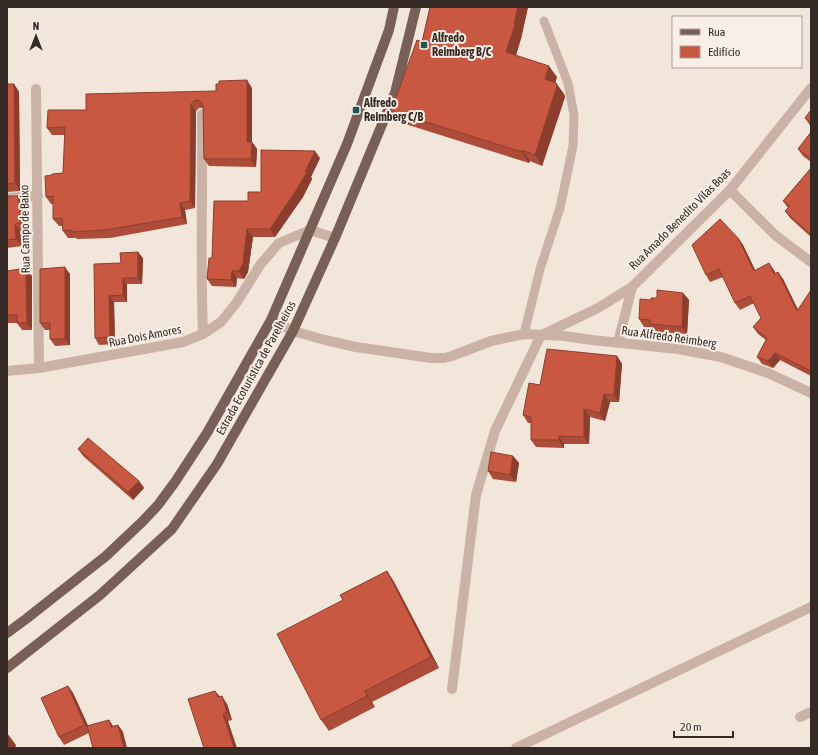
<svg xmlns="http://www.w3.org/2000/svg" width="818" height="755" font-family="'Asap Condensed',sans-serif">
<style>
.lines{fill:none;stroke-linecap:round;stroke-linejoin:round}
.lane{stroke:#cab3a6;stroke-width:9}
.street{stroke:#cab3a6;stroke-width:10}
.primary{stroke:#786058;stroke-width:10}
.wall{fill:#ac4c39}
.shaded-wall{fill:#8c3e2e}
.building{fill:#c85842;stroke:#8c3e2e}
.poi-dot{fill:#1c5857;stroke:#f9efe6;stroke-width:1.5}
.labels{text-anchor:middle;stroke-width:4;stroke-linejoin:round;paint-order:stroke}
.poi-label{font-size:12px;font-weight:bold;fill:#362a27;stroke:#f9efe6;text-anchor:start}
.street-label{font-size:12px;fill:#362a27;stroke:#f9efe6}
</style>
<rect width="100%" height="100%" fill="#f2e5da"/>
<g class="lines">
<!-- lane -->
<polyline class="lane" points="524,334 540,269 560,208 573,146 574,115 568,83 544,21"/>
<!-- street -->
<g class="street">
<polyline points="36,89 39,368"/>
<path d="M202 114C203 187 200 261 203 334"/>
<polyline points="730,190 775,235 811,262"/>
<polyline points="7,198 38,196"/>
<polyline points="271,320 293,331 325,340 356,347 431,358 444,358 452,356 491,341 524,334 564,336 592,340 678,349 721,357 768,373 811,393"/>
<polyline points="544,334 598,308 632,287 730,190 811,88"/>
<polyline points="618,343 632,287"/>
<polyline points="7,371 39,368 183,342 203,334 221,322 237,302 260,265 279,243 310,230 335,238"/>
<polyline points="452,689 476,495 495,431 541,335"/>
<polyline points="800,717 811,712"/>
<polyline points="516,748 811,607"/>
</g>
<!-- primary -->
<g class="primary">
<polyline points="7,633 26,619 106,556 142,522 158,505 175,482 207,433 271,320 347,144 389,30 394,7"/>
<polyline points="7,668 100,595 172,529 217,464 293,331 335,238 395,93 416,7"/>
</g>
</g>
<!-- wall -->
<g class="wall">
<polygon points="430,7 528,7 522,34 522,35 516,55 557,77 555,83 556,83 564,94 565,97 542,166 530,161 529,163 399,122 391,111 422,42"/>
<polygon points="7,84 14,84 19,92 20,191 7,192"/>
<polygon points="252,88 252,142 257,149 256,167 209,166 204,159 203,108 199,108 196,111 195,208 185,210 187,224 110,238 77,239 76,238 68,238 63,231 62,226 59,226 53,219 53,204 51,204 46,197 52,175 63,173 65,135 52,135 47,128 86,110 216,91"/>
<polygon points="811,110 811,127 805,118"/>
<polygon points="811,132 811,162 803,156 798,149"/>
<polygon points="320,158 311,177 312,179 303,197 275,237 253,237 248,272 244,279 237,278 236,287 212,286 207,279 212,258 248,201 261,192"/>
<polygon points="811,168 811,237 790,218 785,211 788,208 783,201"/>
<polygon points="7,196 23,203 26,231 20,231 22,246 7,248"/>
<polygon points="738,238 743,245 755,270 774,270 775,274 778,272 783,279 798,310 811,290 811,376 780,360 773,368 762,364 757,357 766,340 758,334 753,327 761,318 754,303 740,310 735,303 723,277 710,282 706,275"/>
<polygon points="143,258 142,284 127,284 127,302 114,302 115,344 99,345 95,338 121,263"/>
<polygon points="7,271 32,276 32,330 22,330 17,323 7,323"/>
<polygon points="70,274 70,345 55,346 50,339 50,330 45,330 40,323"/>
<polygon points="683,293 689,300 687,334 655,332 652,327 644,327 639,319 651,300 657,298"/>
<polygon points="617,356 622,364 619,402 610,402 605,421 590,417 589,444 564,444 564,448 536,447 531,440 531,423 528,423 523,415 540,385"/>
<polygon points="78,449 139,481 144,488 133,500 83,456"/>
<polygon points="513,456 519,463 516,482 493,479 488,471"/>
<polygon points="387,571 394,582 439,668 372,702 375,707 329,731 321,720 343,600"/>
<polygon points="68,686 73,693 88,726 109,720 113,726 118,725 123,732 89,733 64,745 59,737"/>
<polygon points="215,691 220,697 227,704 232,720 228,721 204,748"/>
</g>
<!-- shaded-wall -->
<g class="shaded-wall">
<polygon points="518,7 528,7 522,34 522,35 514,62 506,52 514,24"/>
<polygon points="549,66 557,77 553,90 545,79"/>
<polygon points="247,80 252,88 252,142 257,149 256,167 251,159 247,142"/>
<polygon points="556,83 564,94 565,97 542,166 535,155"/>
<polygon points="14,84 19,92 20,191 15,183"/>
<polygon points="191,104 196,111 195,208 190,201"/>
<polygon points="522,150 530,161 529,163 522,152"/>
<polygon points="315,151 320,158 311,177 312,179 303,197 275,237 270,229 305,172"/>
<polygon points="18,196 23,203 26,231 21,223"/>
<polygon points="180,203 185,210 187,224 182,217"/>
<polygon points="15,224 20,231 22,246 16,239"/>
<polygon points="247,229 253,237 248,272 244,279 239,271"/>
<polygon points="738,238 743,245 759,278 754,271"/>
<polygon points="138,252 143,258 142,284 138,278"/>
<polygon points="769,263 774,270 779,281 774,274"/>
<polygon points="65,267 70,274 70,345 65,339"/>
<polygon points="26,268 32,276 32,330 27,323"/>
<polygon points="232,271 237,278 236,287 231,280"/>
<polygon points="778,272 783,279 802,318 797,311"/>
<polygon points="123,278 127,284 127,302 123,295"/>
<polygon points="683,293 689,300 687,334 682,327"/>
<polygon points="109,296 114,302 115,344 110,337"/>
<polygon points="775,353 780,360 773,368 768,361"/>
<polygon points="617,356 622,364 619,402 614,395"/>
<polygon points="604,394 610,402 605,421 600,413"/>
<polygon points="584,409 590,417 589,444 584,437"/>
<polygon points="559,436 564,444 564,448 559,440"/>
<polygon points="513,456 519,463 516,482 510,475"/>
<polygon points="139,481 144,488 133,500 128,492"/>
<polygon points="387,571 394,582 439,668 431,657"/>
<polygon points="68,686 73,693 91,732 85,725"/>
<polygon points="215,691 221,698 218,697"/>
<polygon points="365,691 372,702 375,707 367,696"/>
<polygon points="222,696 227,704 232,720 227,712"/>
<polygon points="223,714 228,721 237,748 234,748"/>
<polygon points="109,720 114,728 111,727"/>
<polygon points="118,725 123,732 127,748 124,748"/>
<polygon points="7,733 16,745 15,748 7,748"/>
</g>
<!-- building -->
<g class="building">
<polygon points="430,7 518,7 514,24 515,25 506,52 549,66 545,79 556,83 557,86 535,155 522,150 522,152 391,111 417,40 422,42"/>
<polygon points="247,80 247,142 252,142 251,159 204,159 203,106 200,101 197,100 194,101 191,104 190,201 180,203 182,217 105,230 72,232 72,230 63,231 62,218 53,219 53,196 46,197 45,176 52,175 52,174 63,173 65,127 47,128 48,110 86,110 86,94 216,91 216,84 219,84 219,81"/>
<polygon points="7,84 14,84 15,183 7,184"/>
<polygon points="811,110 811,123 805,118"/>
<polygon points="811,132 811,159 798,149"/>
<polygon points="261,150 315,151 305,172 307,172 297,189 270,229 247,229 243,264 239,271 232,271 231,280 207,279 209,258 212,258 214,201 248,201 248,192 261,192"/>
<polygon points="811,168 811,235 785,211 790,206 783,201"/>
<polygon points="7,196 18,196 21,223 15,224 16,239 7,240"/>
<polygon points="720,219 738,238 754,271 769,263 774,274 778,272 797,311 811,290 811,371 775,353 768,361 757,357 767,338 753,327 761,318 750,296 735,303 719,269 706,275 692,245"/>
<polygon points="138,252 138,278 123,278 123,295 109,296 110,337 95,338 94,264 121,263 120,253"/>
<polygon points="65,267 65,339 50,339 50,323 40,323 40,269"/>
<polygon points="26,268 27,323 17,323 17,315 7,315 7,271"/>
<polygon points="657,290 683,293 682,327 650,324 650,320 639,319 640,299 651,300 651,298 657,298"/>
<polygon points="547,349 617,356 614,395 604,394 600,413 584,409 584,437 559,436 559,440 531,440 531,417 523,415 529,383 540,385"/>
<polygon points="88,438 139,481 128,492 78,449"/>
<polygon points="491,452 513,456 510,475 488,471"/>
<polygon points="387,571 431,657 365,691 367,696 321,720 277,634 343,600 340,595"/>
<polygon points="68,686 85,725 59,737 41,698"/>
<polygon points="215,691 218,697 222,696 227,712 223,714 234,748 204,748 188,699"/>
<polygon points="109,720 111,727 118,725 124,748 93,748 87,726"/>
</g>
<!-- markers -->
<g class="poi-dot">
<rect x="420" y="41" width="8" height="8" rx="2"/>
<rect x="352" y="106" width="8" height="8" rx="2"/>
</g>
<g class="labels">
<!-- poi labels -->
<g class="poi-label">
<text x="432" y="42">Alfredo<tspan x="432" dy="14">Reimberg B/C</tspan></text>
<text x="364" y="107">Alfredo<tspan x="364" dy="14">Reimberg C/B</tspan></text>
</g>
<!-- street labels -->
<g class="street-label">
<text transform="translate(680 219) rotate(-45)" y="4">Rua Amado Benedito Vilas Boas</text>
<text transform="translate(25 229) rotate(-91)" y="4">Rua Campo de Baixo</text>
<text transform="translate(145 336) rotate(-11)" y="4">Rua Dois Amores</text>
<text transform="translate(669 337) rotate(8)" y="4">Rua Alfredo Reimberg</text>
<text transform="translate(256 368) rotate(-61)" y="4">Estrada Ecoturistica de Parelheiros</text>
</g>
</g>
<!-- border -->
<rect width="818" height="755" fill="none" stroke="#362a27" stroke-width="16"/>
<!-- legend -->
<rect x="672" y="16" width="130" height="52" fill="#f9efe6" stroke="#aba09a"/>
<rect x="680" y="29" width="20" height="6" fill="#786058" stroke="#aba09a"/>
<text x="708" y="36" font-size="12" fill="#362a27">Rua</text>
<rect x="680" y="46" width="20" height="12" fill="#c85842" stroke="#aba09a"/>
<text x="708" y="56" font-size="12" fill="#362a27">Edifício</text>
<!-- north arrow -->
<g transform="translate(36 36)" stroke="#f9efe6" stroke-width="3" paint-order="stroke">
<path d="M0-3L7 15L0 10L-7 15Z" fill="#362a27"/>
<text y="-6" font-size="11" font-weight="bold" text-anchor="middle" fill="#362a27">N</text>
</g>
<!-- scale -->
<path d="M674 731v6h59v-6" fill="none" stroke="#362a27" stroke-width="2"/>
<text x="680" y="731" font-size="12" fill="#362a27" stroke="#f9efe6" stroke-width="3" paint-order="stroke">20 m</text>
</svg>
